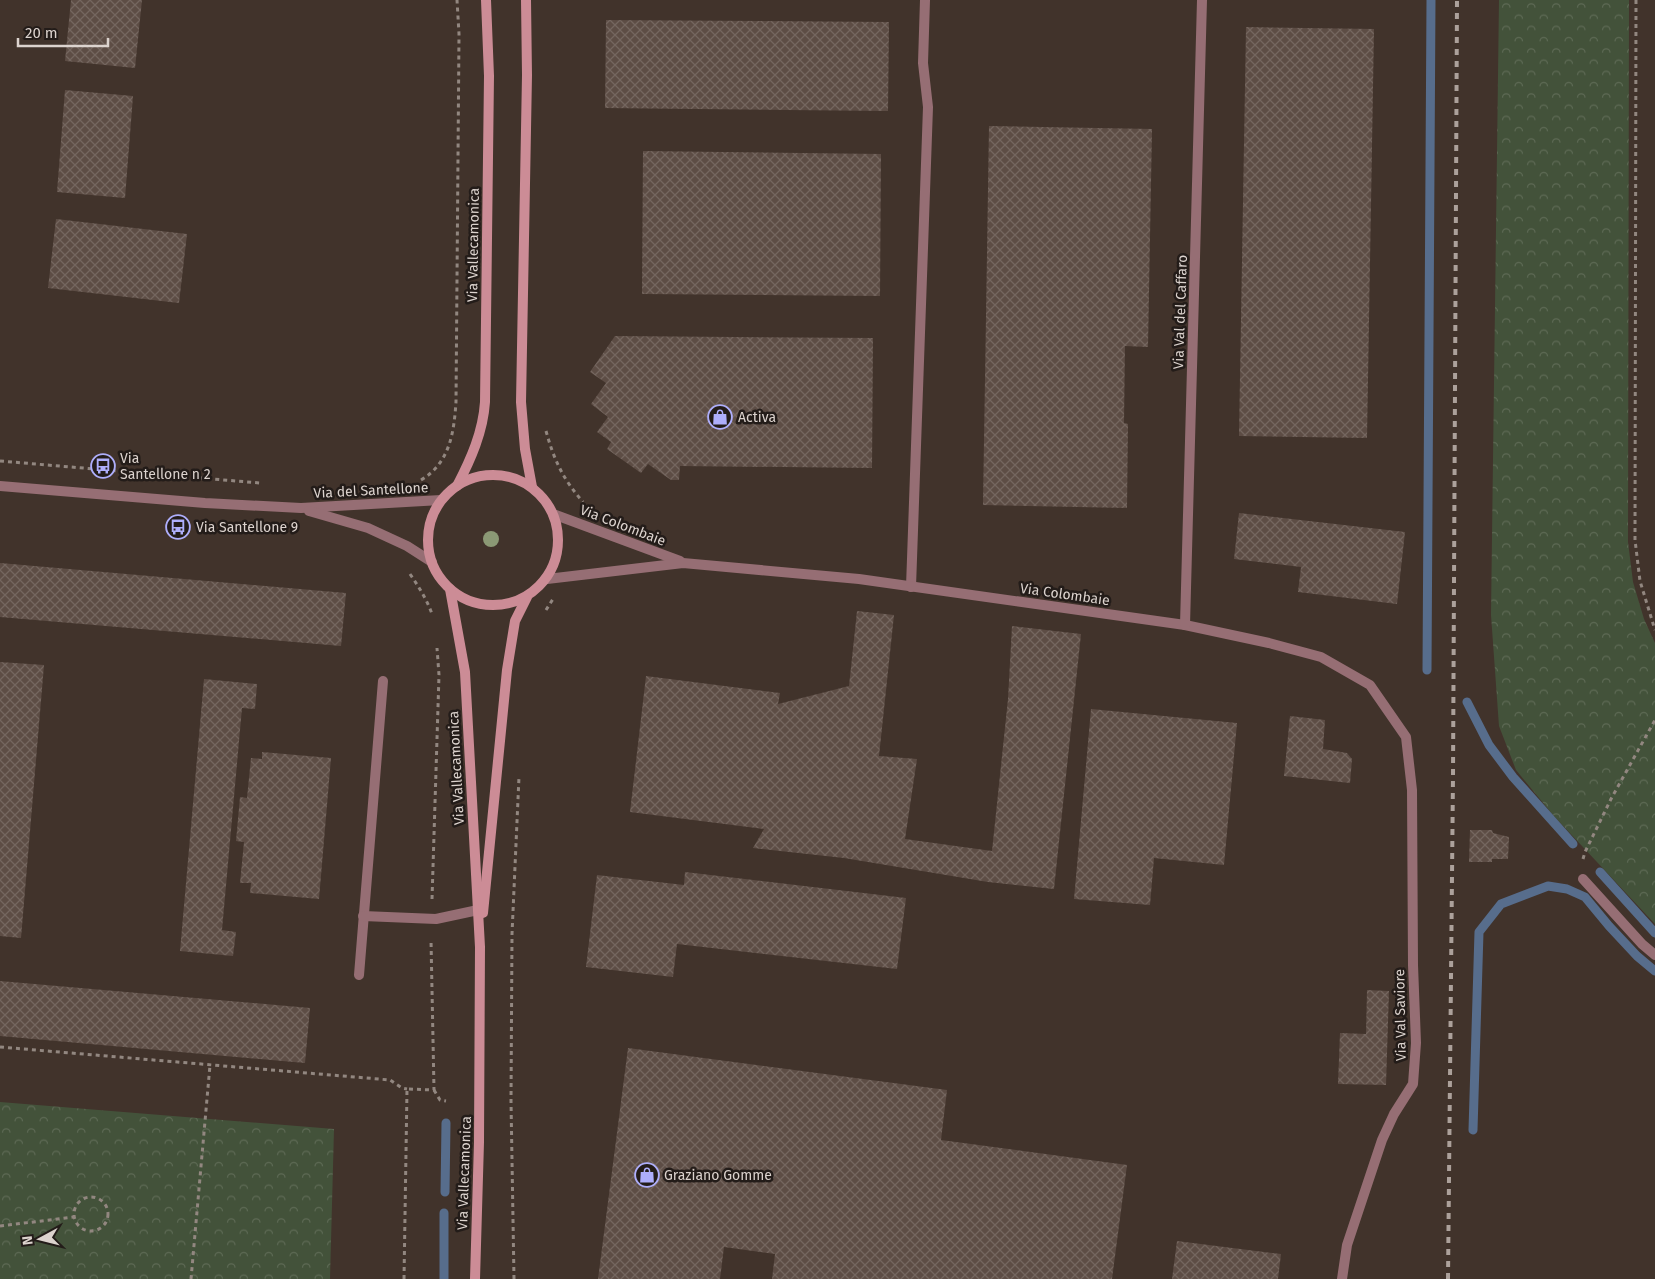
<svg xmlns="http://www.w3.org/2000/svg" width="1655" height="1279" font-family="'Fira Sans',sans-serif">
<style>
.forest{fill:url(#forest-crowns)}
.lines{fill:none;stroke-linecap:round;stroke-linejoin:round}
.stream{stroke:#576d8c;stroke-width:9}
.building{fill:url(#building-cross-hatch)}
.path{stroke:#928780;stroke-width:3;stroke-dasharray:4 4;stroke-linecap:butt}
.lane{stroke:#966e74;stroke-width:10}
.street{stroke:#966e74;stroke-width:10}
.secondary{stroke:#cc8c96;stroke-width:10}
.rail{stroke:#aca19b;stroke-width:4;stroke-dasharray:6 6;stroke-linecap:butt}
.tree{fill:#8b9975}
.labels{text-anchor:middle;stroke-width:5;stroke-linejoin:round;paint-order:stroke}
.street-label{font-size:14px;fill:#dcd3ce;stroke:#231c19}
.poi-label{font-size:14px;fill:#dcd3ce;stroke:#231c19;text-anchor:start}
</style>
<defs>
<pattern id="forest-crowns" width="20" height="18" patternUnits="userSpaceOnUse" patternTransform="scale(1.25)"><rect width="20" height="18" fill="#43523a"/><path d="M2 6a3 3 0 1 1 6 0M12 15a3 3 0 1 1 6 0" fill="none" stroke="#5e6a55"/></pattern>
<pattern id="building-cross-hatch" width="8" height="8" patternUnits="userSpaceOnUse" patternTransform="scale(1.25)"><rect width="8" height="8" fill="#5d4d45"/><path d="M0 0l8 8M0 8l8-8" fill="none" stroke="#74665f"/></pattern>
</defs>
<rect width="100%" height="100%" fill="#41332b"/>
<!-- forest -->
<g class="forest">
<polygon points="1499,0 1629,0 1628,542 1633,582 1644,619 1655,643 1655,924 1553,815 1516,770 1499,726 1491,615"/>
<polygon points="0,1102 334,1129 330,1279 0,1279"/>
</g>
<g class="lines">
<!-- stream -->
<g class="stream">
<polyline points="1427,670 1431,0"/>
<polyline points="1467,702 1489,745 1513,777 1573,844"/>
<polyline points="1600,872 1655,933"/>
<polyline points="1473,1130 1479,932 1501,904 1548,886 1567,889 1585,897 1609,926 1637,956 1655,971"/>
<polyline points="445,1192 446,1123"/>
<polyline points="444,1279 444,1213"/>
</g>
</g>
<!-- building -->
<g class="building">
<polygon points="71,0 142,0 135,68 65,61"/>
<polygon points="606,20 889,22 888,111 605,108"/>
<polygon points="1246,27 1374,29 1367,438 1239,436"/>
<polygon points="65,90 133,96 125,198 57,192"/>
<polygon points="989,126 1152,129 1148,347 1125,346 1124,423 1128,424 1127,508 983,505"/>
<polygon points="643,151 881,154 880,296 642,294"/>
<polygon points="56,219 187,234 179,303 48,288"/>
<polygon points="615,336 873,338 872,468 680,466 679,480 671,480 648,464 641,473 607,449 611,442 597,432 608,417 591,404 606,383 590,372"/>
<polygon points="1239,513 1405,532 1397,604 1298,592 1301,567 1234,559"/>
<polygon points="0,563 346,593 341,646 0,617"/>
<polygon points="857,611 894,615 879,756 917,759 905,839 992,851 1008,699 1012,626 1081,634 1054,889 988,882 844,858 753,848 764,829 630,812 646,676 780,693 778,704 849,686"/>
<polygon points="0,662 44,665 21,938 0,936"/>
<polygon points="204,679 257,684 255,709 242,708 222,930 236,932 233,956 180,951"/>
<polygon points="1091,709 1237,723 1224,865 1154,858 1150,905 1074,899"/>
<polygon points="1290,716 1325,720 1323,749 1347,753 1352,759 1350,783 1284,776"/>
<polygon points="262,752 331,758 319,899 250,893 251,883 240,883 244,842 236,841 240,797 247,798 251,758 262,759"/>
<polygon points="1470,830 1492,830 1493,833 1509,837 1508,859 1492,859 1492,862 1469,862"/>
<polygon points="685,872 906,898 897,969 677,944 673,977 586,967 597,875 684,885"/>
<polygon points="0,981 310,1008 305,1063 0,1036"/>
<polygon points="1367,990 1389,991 1386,1085 1338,1084 1340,1033 1366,1034"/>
<polygon points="628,1048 947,1090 941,1140 1127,1165 1112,1279 772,1279 775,1254 724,1247 720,1279 598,1279"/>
<polygon points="1177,1241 1281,1254 1278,1279 1172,1279"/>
</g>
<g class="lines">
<!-- path -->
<g class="path">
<polyline points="1636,0 1635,540 1640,581 1655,630"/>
<path d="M546 431C554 460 563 479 583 502"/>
<polyline points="0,461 260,483"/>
<path d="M421 480C450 463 454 432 456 402L459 34 457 0"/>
<path d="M410 574C419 587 427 600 432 614"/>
<polyline points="546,610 553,599"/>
<polyline points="1583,859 1585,852 1611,799 1655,720"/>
<polyline points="432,899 439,675 437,648"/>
<polyline points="0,1047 390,1080 402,1088 407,1089"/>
<polyline points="434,1090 440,1100 446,1101"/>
<circle cx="91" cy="1214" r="17"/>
<polyline points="0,1226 74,1217"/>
<polyline points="191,1279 210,1065"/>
<polyline points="404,1279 407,1089 434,1090 431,940"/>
<polyline points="514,1279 511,1101 512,934 519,777"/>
</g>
<!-- lane -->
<g class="lane">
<polyline points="911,587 928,107 923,63 925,0"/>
<polyline points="359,975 383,681"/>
</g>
<!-- street -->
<g class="street">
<polyline points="0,486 205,503 301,508 441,500"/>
<polyline points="309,511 368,528 407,546 432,562"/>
<polyline points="553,514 680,561"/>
<polyline points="547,579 683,563 859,579 1185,625 1269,643 1321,657 1370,685 1406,737 1412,790 1413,965 1416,1043 1413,1084 1394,1114 1382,1140 1347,1245 1342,1279"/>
<polyline points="1185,625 1202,0"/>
<polyline points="1583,879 1642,944 1655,955"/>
<polyline points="363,916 436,919 478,910"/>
</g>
<!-- secondary -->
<g class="secondary">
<polyline points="526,0 527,75 521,402 525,449 532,487"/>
<circle cx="493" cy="540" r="65"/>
<path d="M457 486C471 459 483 432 485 402L489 76 486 0"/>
<polyline points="450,589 465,672 480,947 479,1142 475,1279"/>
<polyline points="483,913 507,670 515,621 527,597"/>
</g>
<!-- rail -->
<polyline class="rail" points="1448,1279 1453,776 1457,0"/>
</g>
<!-- trees -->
<circle class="tree" cx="491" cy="539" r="8"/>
<!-- icons -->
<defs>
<g id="shop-ring" transform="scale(1.25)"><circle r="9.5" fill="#231c19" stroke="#aeaefb" stroke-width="1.5"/><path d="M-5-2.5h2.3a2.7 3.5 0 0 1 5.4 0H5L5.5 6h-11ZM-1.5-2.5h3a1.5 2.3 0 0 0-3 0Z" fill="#aeaefb"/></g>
<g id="bus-ring" transform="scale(1.25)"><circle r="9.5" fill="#231c19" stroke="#aeaefb" stroke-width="1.5"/><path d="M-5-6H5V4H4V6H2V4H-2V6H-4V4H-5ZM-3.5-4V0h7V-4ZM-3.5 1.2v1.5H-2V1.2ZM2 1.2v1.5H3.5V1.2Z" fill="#aeaefb"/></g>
</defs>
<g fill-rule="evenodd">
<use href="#shop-ring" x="720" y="417"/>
<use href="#bus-ring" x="103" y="466"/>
<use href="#bus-ring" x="178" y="527"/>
<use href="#shop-ring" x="647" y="1175"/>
</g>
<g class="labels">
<!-- street labels -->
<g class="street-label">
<text transform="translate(473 245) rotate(-89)" y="5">Via Vallecamonica</text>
<text transform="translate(1180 312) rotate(-88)" y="5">Via Val del Caffaro</text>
<text transform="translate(371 490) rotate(-3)" y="5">Via del Santellone</text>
<text transform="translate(623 525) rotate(21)" y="5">Via Colombaie</text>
<text transform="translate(1065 594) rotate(8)" y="5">Via Colombaie</text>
<text transform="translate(456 768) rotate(-93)" y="5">Via Vallecamonica</text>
<text transform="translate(1400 1015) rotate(-91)" y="5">Via Val Saviore</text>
<text transform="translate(464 1173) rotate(-88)" y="5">Via Vallecamonica</text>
</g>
<!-- poi labels -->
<g class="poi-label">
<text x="738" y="422">Activa</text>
<text x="120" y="463">Via<tspan x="120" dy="16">Santellone n 2</tspan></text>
<text x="196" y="532">Via Santellone 9</text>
<text x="664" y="1180">Graziano Gomme</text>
</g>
</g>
<!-- north arrow -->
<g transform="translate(40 1239) rotate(263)" stroke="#231c19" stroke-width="4" paint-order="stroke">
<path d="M0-4L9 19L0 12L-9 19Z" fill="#dcd3ce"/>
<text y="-8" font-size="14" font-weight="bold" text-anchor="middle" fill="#dcd3ce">N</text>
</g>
<!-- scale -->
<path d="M18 38v8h90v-8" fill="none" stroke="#dcd3ce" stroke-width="2.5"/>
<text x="25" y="38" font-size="15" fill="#dcd3ce" stroke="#231c19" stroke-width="4" paint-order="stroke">20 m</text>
</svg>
